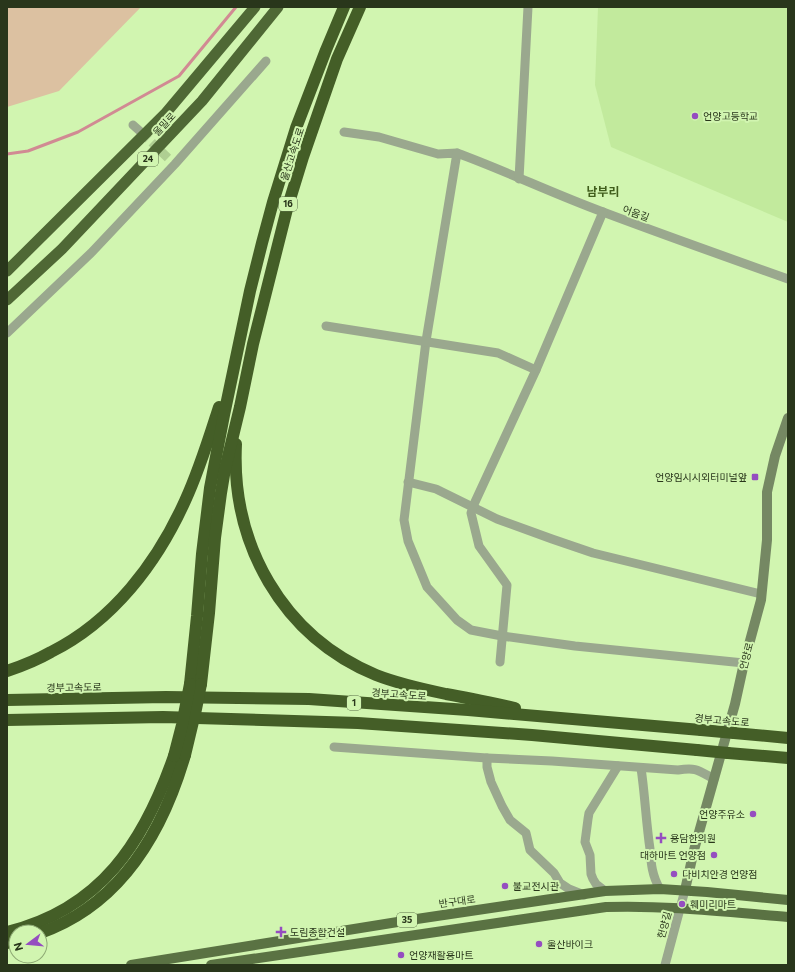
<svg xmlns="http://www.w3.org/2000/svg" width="795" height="972" font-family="Commissioner,'Noto Sans KR',sans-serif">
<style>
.built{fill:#c2ea9d}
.green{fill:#dcc1a1}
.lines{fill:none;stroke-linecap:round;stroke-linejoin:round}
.stream{stroke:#d18a93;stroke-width:3}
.minor-tunnel{stroke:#afcf92;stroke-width:9;stroke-dasharray:9 4.5;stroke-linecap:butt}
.minor{stroke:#9aa88e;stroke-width:9}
.secondary{stroke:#758863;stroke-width:10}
.primary{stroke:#5a7243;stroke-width:10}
.trunk{stroke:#4f6835;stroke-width:11}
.motorway{stroke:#445e27;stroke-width:12}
.motorway-bridge{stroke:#445e27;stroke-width:12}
.poi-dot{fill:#954dc0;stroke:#d1f5b0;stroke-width:1.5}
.labels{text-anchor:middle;stroke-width:4;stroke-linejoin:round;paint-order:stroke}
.shield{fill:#d1f5b0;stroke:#5b6f48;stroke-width:1}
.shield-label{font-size:9px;font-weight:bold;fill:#29361b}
.poi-label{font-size:10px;fill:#29361b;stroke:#d1f5b0;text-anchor:start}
.street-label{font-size:10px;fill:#29361b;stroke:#d1f5b0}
.quarter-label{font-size:12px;font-weight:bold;fill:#405e1c;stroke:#d1f5b0}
</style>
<rect width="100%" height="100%" fill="#d1f5b0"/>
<!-- built -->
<polygon class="built" points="598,7 788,7 788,222 611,147 595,85"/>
<!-- green -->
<polygon class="green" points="7,7 141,7 59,91 7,107"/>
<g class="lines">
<!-- stream -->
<polyline class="stream" points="7,154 28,151 78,132 179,76 236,7"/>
<!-- minor-tunnel -->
<polyline class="minor-tunnel" points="142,133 169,159"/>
<!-- minor -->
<g class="minor">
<polyline points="133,125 142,133"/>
<polyline points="344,132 379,137 438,154 457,153 426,341 404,520 408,541 427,587 457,620 471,630 502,636 575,646 744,663"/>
<path d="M457 153C506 171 554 194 603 212 664 235 726 257 788 279"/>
<polyline points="519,179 528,7"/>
<polyline points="326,326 498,353 536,370"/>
<polyline points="7,333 91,253 175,164 266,61"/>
<polyline points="408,482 436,489 497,519 552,539 593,553 761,594"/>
<polyline points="500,662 507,585 479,546 471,513 475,502 536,370 603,212"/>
<polyline points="334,747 487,758"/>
<path d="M641 768C645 795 646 822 650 849 651 863 652 876 660 889"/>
<polyline points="605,891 596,884 593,879 591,874 590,855 585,842 588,819 589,813 618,766"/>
<path d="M584 895 569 889 560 883 554 873 530 850 526 833 510 820 502 806 491 782 487 767V758L552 761 678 770C696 767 698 770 714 779"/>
<polyline points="665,965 685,890"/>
</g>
<!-- secondary -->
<polyline class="secondary" points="685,890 694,850 735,704 744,663 761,600 767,540 767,492 775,456 788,418"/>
<!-- primary -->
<g class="primary">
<polyline points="131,965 410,920 605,891 660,889 707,892 788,900"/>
<path d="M211 965 606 907C667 905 727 912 788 917"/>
</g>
<!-- trunk -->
<g class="trunk">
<polyline points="7,271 165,114 255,7"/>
<polyline points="7,300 62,249 202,101 278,7"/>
</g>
<!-- motorway -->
<g class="motorway">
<path d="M236 444C231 544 282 636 376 675 399 684 422 689 446 694 469 698 492 703 515 708"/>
<path d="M7 671C22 666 37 660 51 652 113 621 157 563 185 501 199 471 209 438 219 407"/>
<polyline points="190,684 197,616 202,554 210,488 224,415 250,291 262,243 273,202 296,128 326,50 344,7"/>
<polyline points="201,684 209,613 215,538 221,493 225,469 240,407 253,344 287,209 303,157 337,59 360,7"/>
<polyline points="7,700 166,697 309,699 468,710 701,730"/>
<polyline points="7,720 163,717 358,723 532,735 697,750"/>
<polyline points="734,733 788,738"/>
<polyline points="728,753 788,758"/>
<path d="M7 932C101 909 144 842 174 756"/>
<path d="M40 933C120 905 162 834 185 755"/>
<polyline points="7,943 16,940"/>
</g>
<!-- motorway-bridge -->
<g class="motorway-bridge">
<polyline points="701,730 734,733"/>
<polyline points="697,750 728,753"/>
<polyline points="185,755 196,709 201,684"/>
<polyline points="174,756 182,725 190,684"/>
</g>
</g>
<!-- markers -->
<g class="poi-dot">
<circle cx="695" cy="116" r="4"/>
<rect x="751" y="473" width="8" height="8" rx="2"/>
<circle cx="753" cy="814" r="4"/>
<path d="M659 832h4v4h4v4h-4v4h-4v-4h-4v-4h4z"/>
<circle cx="714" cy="855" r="4"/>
<circle cx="674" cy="874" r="4"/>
<circle cx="505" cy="886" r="4"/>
<circle cx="682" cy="904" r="4"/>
<path d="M279 926h4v4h4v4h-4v4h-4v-4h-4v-4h4z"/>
<circle cx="539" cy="944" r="4"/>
<circle cx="401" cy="955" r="4"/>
</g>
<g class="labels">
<!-- shield labels -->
<g class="shield">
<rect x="138" y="152" width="20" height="14" rx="3"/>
<rect x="279" y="197" width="18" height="14" rx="3"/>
<rect x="347" y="696" width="14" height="14" rx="3"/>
<rect x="397" y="913" width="20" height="14" rx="3"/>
</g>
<g class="shield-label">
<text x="148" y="162">24</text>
<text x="288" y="207">16</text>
<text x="354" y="706">1</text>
<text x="407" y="923">35</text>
</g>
<!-- poi labels -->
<g class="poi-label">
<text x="703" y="120">언양고등학교</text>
<text x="747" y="481" text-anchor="end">언양임시시외터미널앞</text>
<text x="745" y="818" text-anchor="end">언양주유소</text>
<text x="670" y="842">용담한의원</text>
<text x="706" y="859" text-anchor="end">대하마트 언양점</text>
<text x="682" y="878">다비치안경 언양점</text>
<text x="513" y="890">불교전시관</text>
<text x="690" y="908">훼미리마트</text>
<text x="290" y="936">도림종합건설</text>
<text x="547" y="948">울산바이크</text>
<text x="409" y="959">언양재활용마트</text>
</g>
<!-- street labels -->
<g class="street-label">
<text transform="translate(164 124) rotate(-47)" y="4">울밀로</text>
<text transform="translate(292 154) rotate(-72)" y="4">울산고속도로</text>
<text transform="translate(636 213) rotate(20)" y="4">어음길</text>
<text transform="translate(746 656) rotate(-76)" y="4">언양로</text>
<text transform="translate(74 687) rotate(-1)" y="4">경부고속도로</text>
<text transform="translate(399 694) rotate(4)" y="4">경부고속도로</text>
<text transform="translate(722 720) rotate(5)" y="4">경부고속도로</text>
<text transform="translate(457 901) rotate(-8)" y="4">반구대로</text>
<text transform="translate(664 925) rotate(-75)" y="4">헌양길</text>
</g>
<!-- quarter labels -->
<g class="quarter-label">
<text x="603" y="196">남부리</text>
</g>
</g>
<!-- border -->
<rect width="795" height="972" fill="none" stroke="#29361b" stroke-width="16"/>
<!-- north arrow -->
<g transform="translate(28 944) rotate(254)"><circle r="19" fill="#d1f5b0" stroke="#8ea974"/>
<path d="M0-3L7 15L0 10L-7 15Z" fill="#954dc0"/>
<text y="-6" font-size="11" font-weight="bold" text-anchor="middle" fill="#29361b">N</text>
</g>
</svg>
